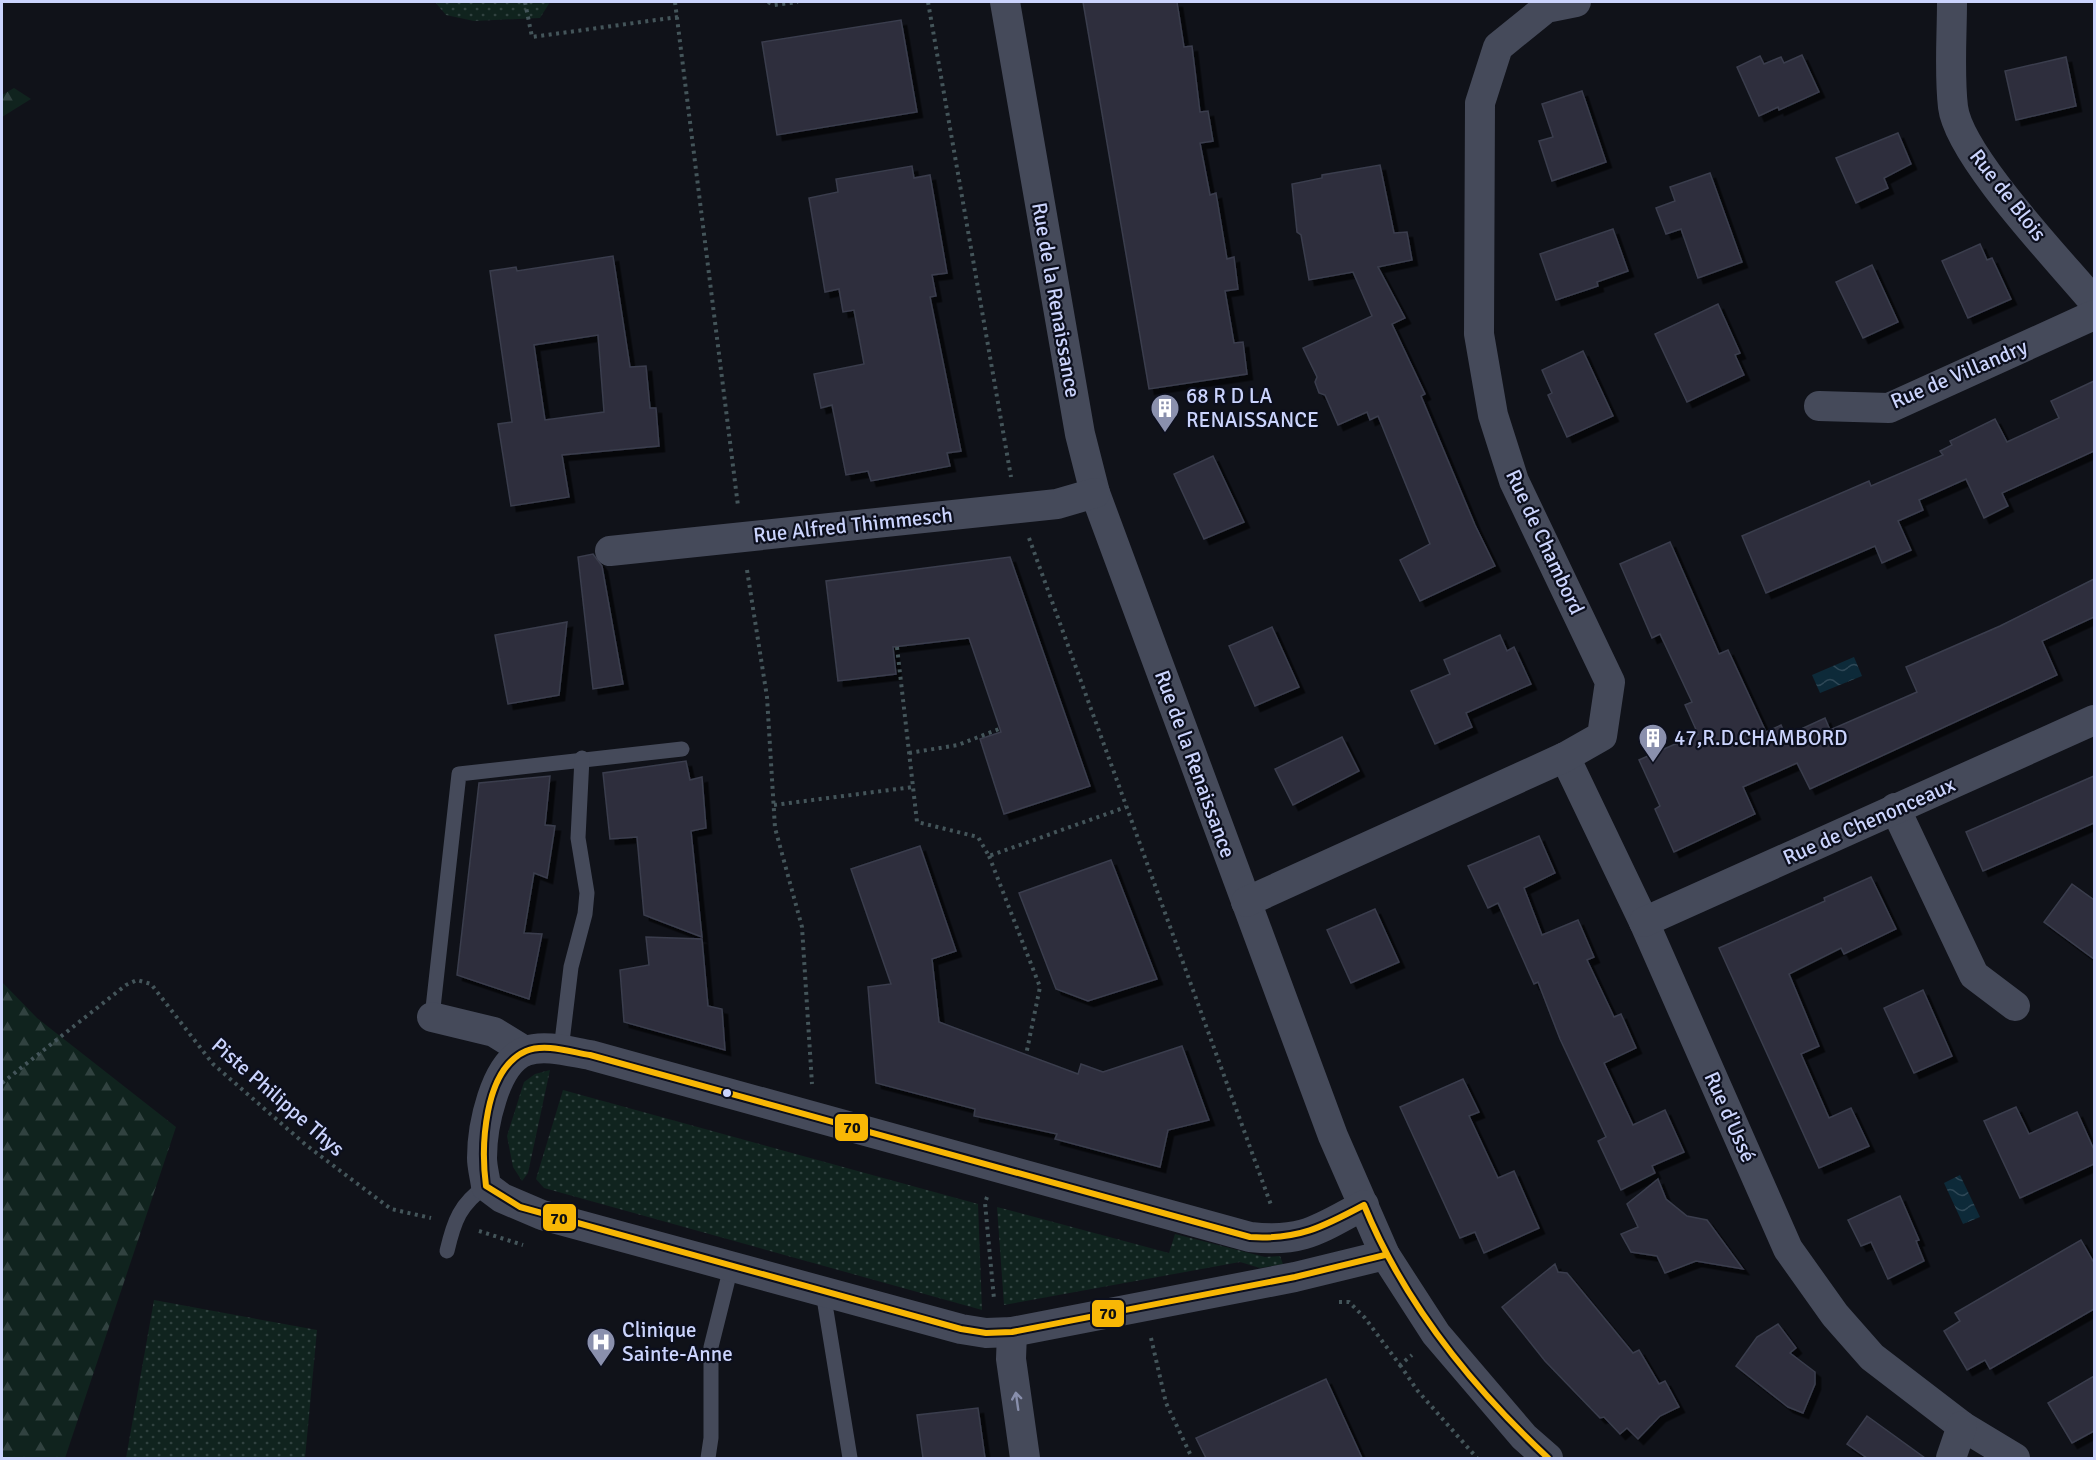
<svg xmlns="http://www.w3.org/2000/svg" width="2096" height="1460" font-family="Signika,sans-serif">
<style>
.grass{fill:url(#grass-dots)}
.forest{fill:url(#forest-firs)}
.water{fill:url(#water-waves)}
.building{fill:#2e2f3c;stroke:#3a3d4d;stroke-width:1.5;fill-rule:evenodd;filter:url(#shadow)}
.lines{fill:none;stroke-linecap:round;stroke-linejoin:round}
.path{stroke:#44555a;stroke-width:4;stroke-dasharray:3 4.5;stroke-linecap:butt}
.lane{stroke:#454a5a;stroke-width:15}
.street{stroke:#454a5a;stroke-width:30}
.bus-1-casing{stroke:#0c0f1d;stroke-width:10}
.bus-1{stroke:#f8b705;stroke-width:6}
.oneway{stroke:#888fac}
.bus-dot{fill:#cbd4fd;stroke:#0c0f1d;stroke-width:2}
.labels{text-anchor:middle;stroke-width:4.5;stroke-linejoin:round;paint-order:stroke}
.street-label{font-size:21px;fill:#cbd4fd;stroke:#0c0f1d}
.poi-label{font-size:21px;fill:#cbd4fd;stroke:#0c0f1d;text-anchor:start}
.line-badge{stroke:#0c0f1d;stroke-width:2}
.pale-badge-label{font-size:16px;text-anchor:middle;font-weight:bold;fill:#111}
</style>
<defs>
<pattern id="grass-dots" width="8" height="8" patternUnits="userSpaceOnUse" patternTransform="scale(1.5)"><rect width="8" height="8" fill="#10231e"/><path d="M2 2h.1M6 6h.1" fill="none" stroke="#314240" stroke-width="1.8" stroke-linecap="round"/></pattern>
<pattern id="forest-firs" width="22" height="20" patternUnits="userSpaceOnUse" patternTransform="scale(1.5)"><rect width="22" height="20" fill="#10231e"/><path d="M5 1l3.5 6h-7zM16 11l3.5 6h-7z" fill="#314240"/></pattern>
<pattern id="water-waves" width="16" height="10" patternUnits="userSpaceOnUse" patternTransform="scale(1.5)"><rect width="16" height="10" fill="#0d2a39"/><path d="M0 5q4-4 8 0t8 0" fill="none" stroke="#2f4857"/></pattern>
<filter id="shadow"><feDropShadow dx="5.5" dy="5.5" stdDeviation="0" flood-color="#0009"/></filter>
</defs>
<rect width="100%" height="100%" fill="#101219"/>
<!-- grass -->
<g class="grass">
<polygon points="435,2 550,2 540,18 474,21 446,15"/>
<polygon points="550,1070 528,1173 522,1181 513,1167 507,1136 524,1082 535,1074"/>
<polygon points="563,1090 978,1204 982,1310 544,1188 536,1179"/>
<polygon points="997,1207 1169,1253 1175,1234 1265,1257 1280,1256 1283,1264 1260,1268 1240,1262 1004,1305"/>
<polygon points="154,1300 317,1330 305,1458 126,1458"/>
</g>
<!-- forest -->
<g class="forest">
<polygon points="14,88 31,99 2,117 2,95"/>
<polygon points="2,982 37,1018 176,1127 65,1458 2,1458"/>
</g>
<!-- water -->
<g class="water">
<polygon points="1854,657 1862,676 1820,693 1812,675"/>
<polygon points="1960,1175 1980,1217 1963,1224 1944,1183"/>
</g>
<!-- building -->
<g class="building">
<polygon points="1083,2 1177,2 1184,47 1192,46 1200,112 1208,111 1213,141 1200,143 1210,195 1216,193 1227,259 1234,257 1238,289 1225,291 1234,343 1243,342 1247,374 1149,389"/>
<polygon points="901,20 917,112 777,135 762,42"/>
<polygon points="1802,55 1819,92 1779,110 1778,107 1759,116 1737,67 1760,56 1764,64 1781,57 1784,63"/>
<polygon points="2066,57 2076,106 2016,120 2005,71"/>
<polygon points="1582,91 1606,162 1552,181 1539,141 1553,137 1542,104"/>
<polygon points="1898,133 1911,164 1884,178 1888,188 1856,203 1836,158"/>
<polygon points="1380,165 1394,233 1407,232 1412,260 1378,267 1405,318 1392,324 1425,394 1421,396 1475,525 1495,566 1420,601 1400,560 1430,544 1378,416 1370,420 1367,412 1338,425 1325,395 1319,393 1315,382 1317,377 1303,348 1372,316 1353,272 1309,280 1301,235 1297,232 1292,184 1322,178 1322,175"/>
<polygon points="912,166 914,178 930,175 947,273 932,275 936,296 930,297 961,451 947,453 950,466 871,481 868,471 846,475 832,405 821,408 814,374 864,364 854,310 843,312 839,289 825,292 809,198 838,192 836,179"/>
<polygon points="1710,173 1742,262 1698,278 1681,229 1666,234 1656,208 1675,201 1670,187"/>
<polygon points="1613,229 1628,271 1597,282 1598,286 1556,300 1540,254"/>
<polygon points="1980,244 1987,260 1992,258 2011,299 1968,318 1942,261"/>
<path d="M613 256 630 367 646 366 650 408H656L659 446 562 455 569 497 511 506 498 424 512 422 490 271 516 267 517 271ZM598 335 604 412 545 420 534 345Z"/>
<polygon points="1872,265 1898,322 1863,338 1836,282"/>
<polygon points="1718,304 1740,353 1735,355 1744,375 1687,402 1655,334"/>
<polygon points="1583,351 1613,416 1567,437 1548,395 1552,393 1542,370"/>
<polygon points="2094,381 2094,451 2002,493 2008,506 1984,518 1966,479 1919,500 1923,510 1898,521 1911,550 1882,563 1875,546 1766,593 1742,536 1869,481 1871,486 1943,455 1940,451 1952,445 1950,441 1995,419 2007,442 2059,418 2051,401"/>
<polygon points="1213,456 1244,522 1204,539 1174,474"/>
<polygon points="1670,542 1719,654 1728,650 1766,732 1781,725 1786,736 1825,718 1830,730 1917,692 1906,667 2000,626 2094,579 2094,617 2042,641 2057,675 1810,789 1797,763 1743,787 1755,814 1674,852 1655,809 1660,806 1639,760 1698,734 1685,705 1692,702 1660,634 1652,638 1620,564"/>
<polygon points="593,554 602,566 623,684 593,689 578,557"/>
<polygon points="1010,557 1090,786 1004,814 980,739 1001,732 969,638 893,647 896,674 838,681 826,581"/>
<polygon points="567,622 559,695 508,704 495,635"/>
<polygon points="1272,627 1299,687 1255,706 1229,646"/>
<polygon points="1500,635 1507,651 1514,647 1531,684 1466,713 1472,727 1435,744 1411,691 1450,674 1444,660"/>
<polygon points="1342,737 1359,771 1293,805 1275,769"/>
<polygon points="686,761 690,780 702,777 706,828 691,831 702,937 644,915 637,837 610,839 603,773"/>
<polygon points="550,776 545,825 555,826 547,878 534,873 524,933 542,934 529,999 457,975 479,783"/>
<polygon points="2094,776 2094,823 1983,871 1966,832"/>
<polygon points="1539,836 1555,873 1524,888 1542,935 1578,920 1594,957 1587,960 1614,1017 1621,1014 1636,1048 1604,1063 1633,1125 1665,1110 1684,1152 1652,1166 1655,1173 1621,1190 1598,1141 1606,1137 1560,1039 1538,982 1534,984 1498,903 1488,908 1468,866"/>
<polygon points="920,846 956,951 932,959 939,1022 1078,1074 1081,1064 1103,1072 1182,1046 1209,1120 1168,1130 1160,1167 1055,1139 1057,1134 974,1116 975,1109 876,1083 868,987 891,984 851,869"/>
<polygon points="1111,860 1157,979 1088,1001 1056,989 1019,893"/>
<polygon points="1871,877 1896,929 1844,954 1841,948 1789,974 1819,1046 1801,1054 1829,1118 1851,1108 1869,1146 1819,1168 1719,948 1825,901 1824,898"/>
<polygon points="2072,884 2094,900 2094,959 2044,922"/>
<polygon points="1375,909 1399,962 1351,983 1327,930"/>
<polygon points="646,937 702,939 708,1006 722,1009 725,1050 624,1022 620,970 649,965"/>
<polygon points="1923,990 1952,1056 1914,1073 1884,1008"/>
<polygon points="1463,1079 1479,1112 1469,1116 1498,1178 1514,1171 1539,1228 1484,1253 1475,1232 1460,1238 1400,1107"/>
<polygon points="2016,1107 2029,1134 2077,1112 2094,1150 2094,1164 2020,1198 1984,1121"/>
<polygon points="1658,1179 1666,1199 1687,1216 1707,1220 1743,1269 1696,1261 1665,1273 1657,1256 1631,1252 1621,1234 1638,1227 1627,1204"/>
<polygon points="1900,1196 1919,1240 1916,1241 1924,1261 1888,1279 1871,1242 1861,1246 1848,1220"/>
<polygon points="2081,1240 2094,1263 2094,1309 1990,1369 1985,1360 1967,1370 1944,1331 1960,1321 1955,1313"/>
<polygon points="1555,1264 1558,1272 1567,1273 1633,1353 1639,1350 1659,1384 1665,1381 1679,1407 1660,1416 1638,1439 1627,1428 1620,1434 1604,1417 1600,1418 1545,1361 1502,1307"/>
<polygon points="1778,1324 1796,1348 1790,1353 1815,1372 1815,1384 1803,1413 1788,1407 1736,1366 1757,1337"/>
<polygon points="2094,1376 2094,1431 2072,1443 2048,1403"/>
<polygon points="1326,1379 1362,1458 1206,1458 1196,1438"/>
<polygon points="978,1408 985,1458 923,1458 917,1415"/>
<polygon points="1867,1416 1925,1458 1867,1458 1847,1444"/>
</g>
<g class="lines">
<!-- path -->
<g class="path">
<polyline points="525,2 532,37 678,17"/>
<polyline points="675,2 738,506"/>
<polyline points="768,2 774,5 798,2"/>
<polyline points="928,2 1011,477"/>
<polyline points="1029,538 1271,1205"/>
<polyline points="747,570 767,697 775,828 802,927 812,1084"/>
<polyline points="897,647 917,822 978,837 989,856 1126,807"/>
<polyline points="909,753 958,745 999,729"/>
<polyline points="774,805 913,787"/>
<polyline points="989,856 1040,987 1026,1055"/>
<polyline points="2,1083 126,985 137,980 151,984 213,1064 306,1145 391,1209 431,1218"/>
<polyline points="987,1197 985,1203 994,1299"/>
<polyline points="479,1231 523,1245"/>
<polyline points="1339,1302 1349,1302 1365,1318 1400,1365 1412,1355"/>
<polyline points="1151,1338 1166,1403 1192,1458"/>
<polyline points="1400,1365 1417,1390 1477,1458"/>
</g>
<!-- lane -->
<g class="lane">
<polyline points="432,1017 459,774 682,749"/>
<polyline points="561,1050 571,967 585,914 587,893 578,838 582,758"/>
<path d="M447 1251C454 1221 460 1204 486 1186"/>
<polyline points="823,1292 850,1458"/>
<polyline points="708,1458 711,1438 711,1347 731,1267"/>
</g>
<!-- street -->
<g class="street">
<polyline points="1005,2 1080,434 1095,493 1333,1136 1385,1255 1436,1334 1524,1437 1548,1458"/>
<path d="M1952 2C1952 36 1949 73 1953 107 1959 156 2060 261 2094 302"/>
<polyline points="1819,406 1889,408 2094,315"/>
<polyline points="610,551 1057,504 1095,493"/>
<polyline points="1565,757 1644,922 1788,1249 1835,1315 1872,1357 1962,1426 2015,1458"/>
<polyline points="1895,808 1974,975 2015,1006"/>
<polyline points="1246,902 1565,757 1602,736 1610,682 1514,481 1493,415 1479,334 1480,103 1498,47 1546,8 1576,2"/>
<polyline points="1644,922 2094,720"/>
<polyline points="432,1017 494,1032 525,1051"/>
<path d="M1364 1205C1319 1229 1303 1243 1250 1237L590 1055C571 1052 545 1044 526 1051 494 1063 482 1128 482 1158 482 1167 485 1177 486 1186L502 1198 542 1215 961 1329 986 1333 1012 1332 1295 1277 1385 1255"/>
<polyline points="1012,1332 1011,1359 1025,1458"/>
<polyline points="1951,1458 1962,1426"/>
</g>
<!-- bus-1 casing -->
<g class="bus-1-casing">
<path id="bus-1" d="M1385 1255 1295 1277 1012 1332 986 1333 961 1329 520 1207 486 1186C481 1148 483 1070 526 1051 545 1043 571 1052 590 1055L1250 1237C1298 1240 1323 1227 1364 1205 1404 1303 1471 1386 1548 1458"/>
</g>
<!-- bus-1 -->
<use href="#bus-1" class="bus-1"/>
</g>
<!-- one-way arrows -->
<defs><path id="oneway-shaft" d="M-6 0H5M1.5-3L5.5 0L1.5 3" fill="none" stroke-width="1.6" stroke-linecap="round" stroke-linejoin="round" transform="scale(1.5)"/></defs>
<use class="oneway" href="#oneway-shaft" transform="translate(1017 1401) rotate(-98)"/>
<!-- icons -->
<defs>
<g id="building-pin" transform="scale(1.5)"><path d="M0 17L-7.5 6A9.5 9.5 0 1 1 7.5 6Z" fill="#8a90ad" stroke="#0c0f1d"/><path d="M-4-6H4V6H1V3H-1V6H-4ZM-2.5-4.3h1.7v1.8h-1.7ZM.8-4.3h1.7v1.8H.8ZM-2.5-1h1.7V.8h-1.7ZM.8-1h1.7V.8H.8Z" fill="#fff"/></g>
<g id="hospital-pin" transform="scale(1.5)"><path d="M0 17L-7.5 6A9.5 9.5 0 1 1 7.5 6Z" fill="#8a90ad" stroke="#0c0f1d"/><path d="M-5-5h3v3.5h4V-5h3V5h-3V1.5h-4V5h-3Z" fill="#fff"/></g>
</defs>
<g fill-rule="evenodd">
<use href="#building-pin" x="1165" y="408"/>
<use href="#building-pin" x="1653" y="738"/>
<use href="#hospital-pin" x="601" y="1342"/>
</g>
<!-- markers -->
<circle class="bus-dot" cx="727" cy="1093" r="5"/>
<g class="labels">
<!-- street labels -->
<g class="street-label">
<text transform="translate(2008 195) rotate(52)" y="7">Rue de Blois</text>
<text transform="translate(1056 300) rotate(80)" y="7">Rue de la Renaissance</text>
<text transform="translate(1959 374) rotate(-23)" y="7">Rue de Villandry</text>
<text transform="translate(853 525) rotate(-6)" y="7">Rue Alfred Thimmesch</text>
<text transform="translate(1545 542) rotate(65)" y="7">Rue de Chambord</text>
<text transform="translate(1195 764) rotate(70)" y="7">Rue de la Renaissance</text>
<text transform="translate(1869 821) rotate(-24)" y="7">Rue de Chenonceaux</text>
<text transform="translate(278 1097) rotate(41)" y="7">Piste Philippe Thys</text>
<text transform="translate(1730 1117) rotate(66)" y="7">Rue d'Ussé</text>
</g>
<!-- poi labels -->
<g class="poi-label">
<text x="1186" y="403">68 R D LA<tspan x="1186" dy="24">RENAISSANCE</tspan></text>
<text x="1674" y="745">47,R.D.CHAMBORD</text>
<text x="622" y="1337">Clinique<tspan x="622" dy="24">Sainte-Anne</tspan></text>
</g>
</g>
<g class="line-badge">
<rect x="834" y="1113" width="35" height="29" rx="6" fill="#f8b705"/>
<rect x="542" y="1203" width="35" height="29" rx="6" fill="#f8b705"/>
<rect x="1091" y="1299" width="34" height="29" rx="6" fill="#f8b705"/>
</g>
<g class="pale-badge-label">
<text x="852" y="1133">70</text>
<text x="559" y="1224">70</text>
<text x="1108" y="1319">70</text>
</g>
<!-- border -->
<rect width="2096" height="1460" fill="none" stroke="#cbd4fd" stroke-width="6"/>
</svg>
